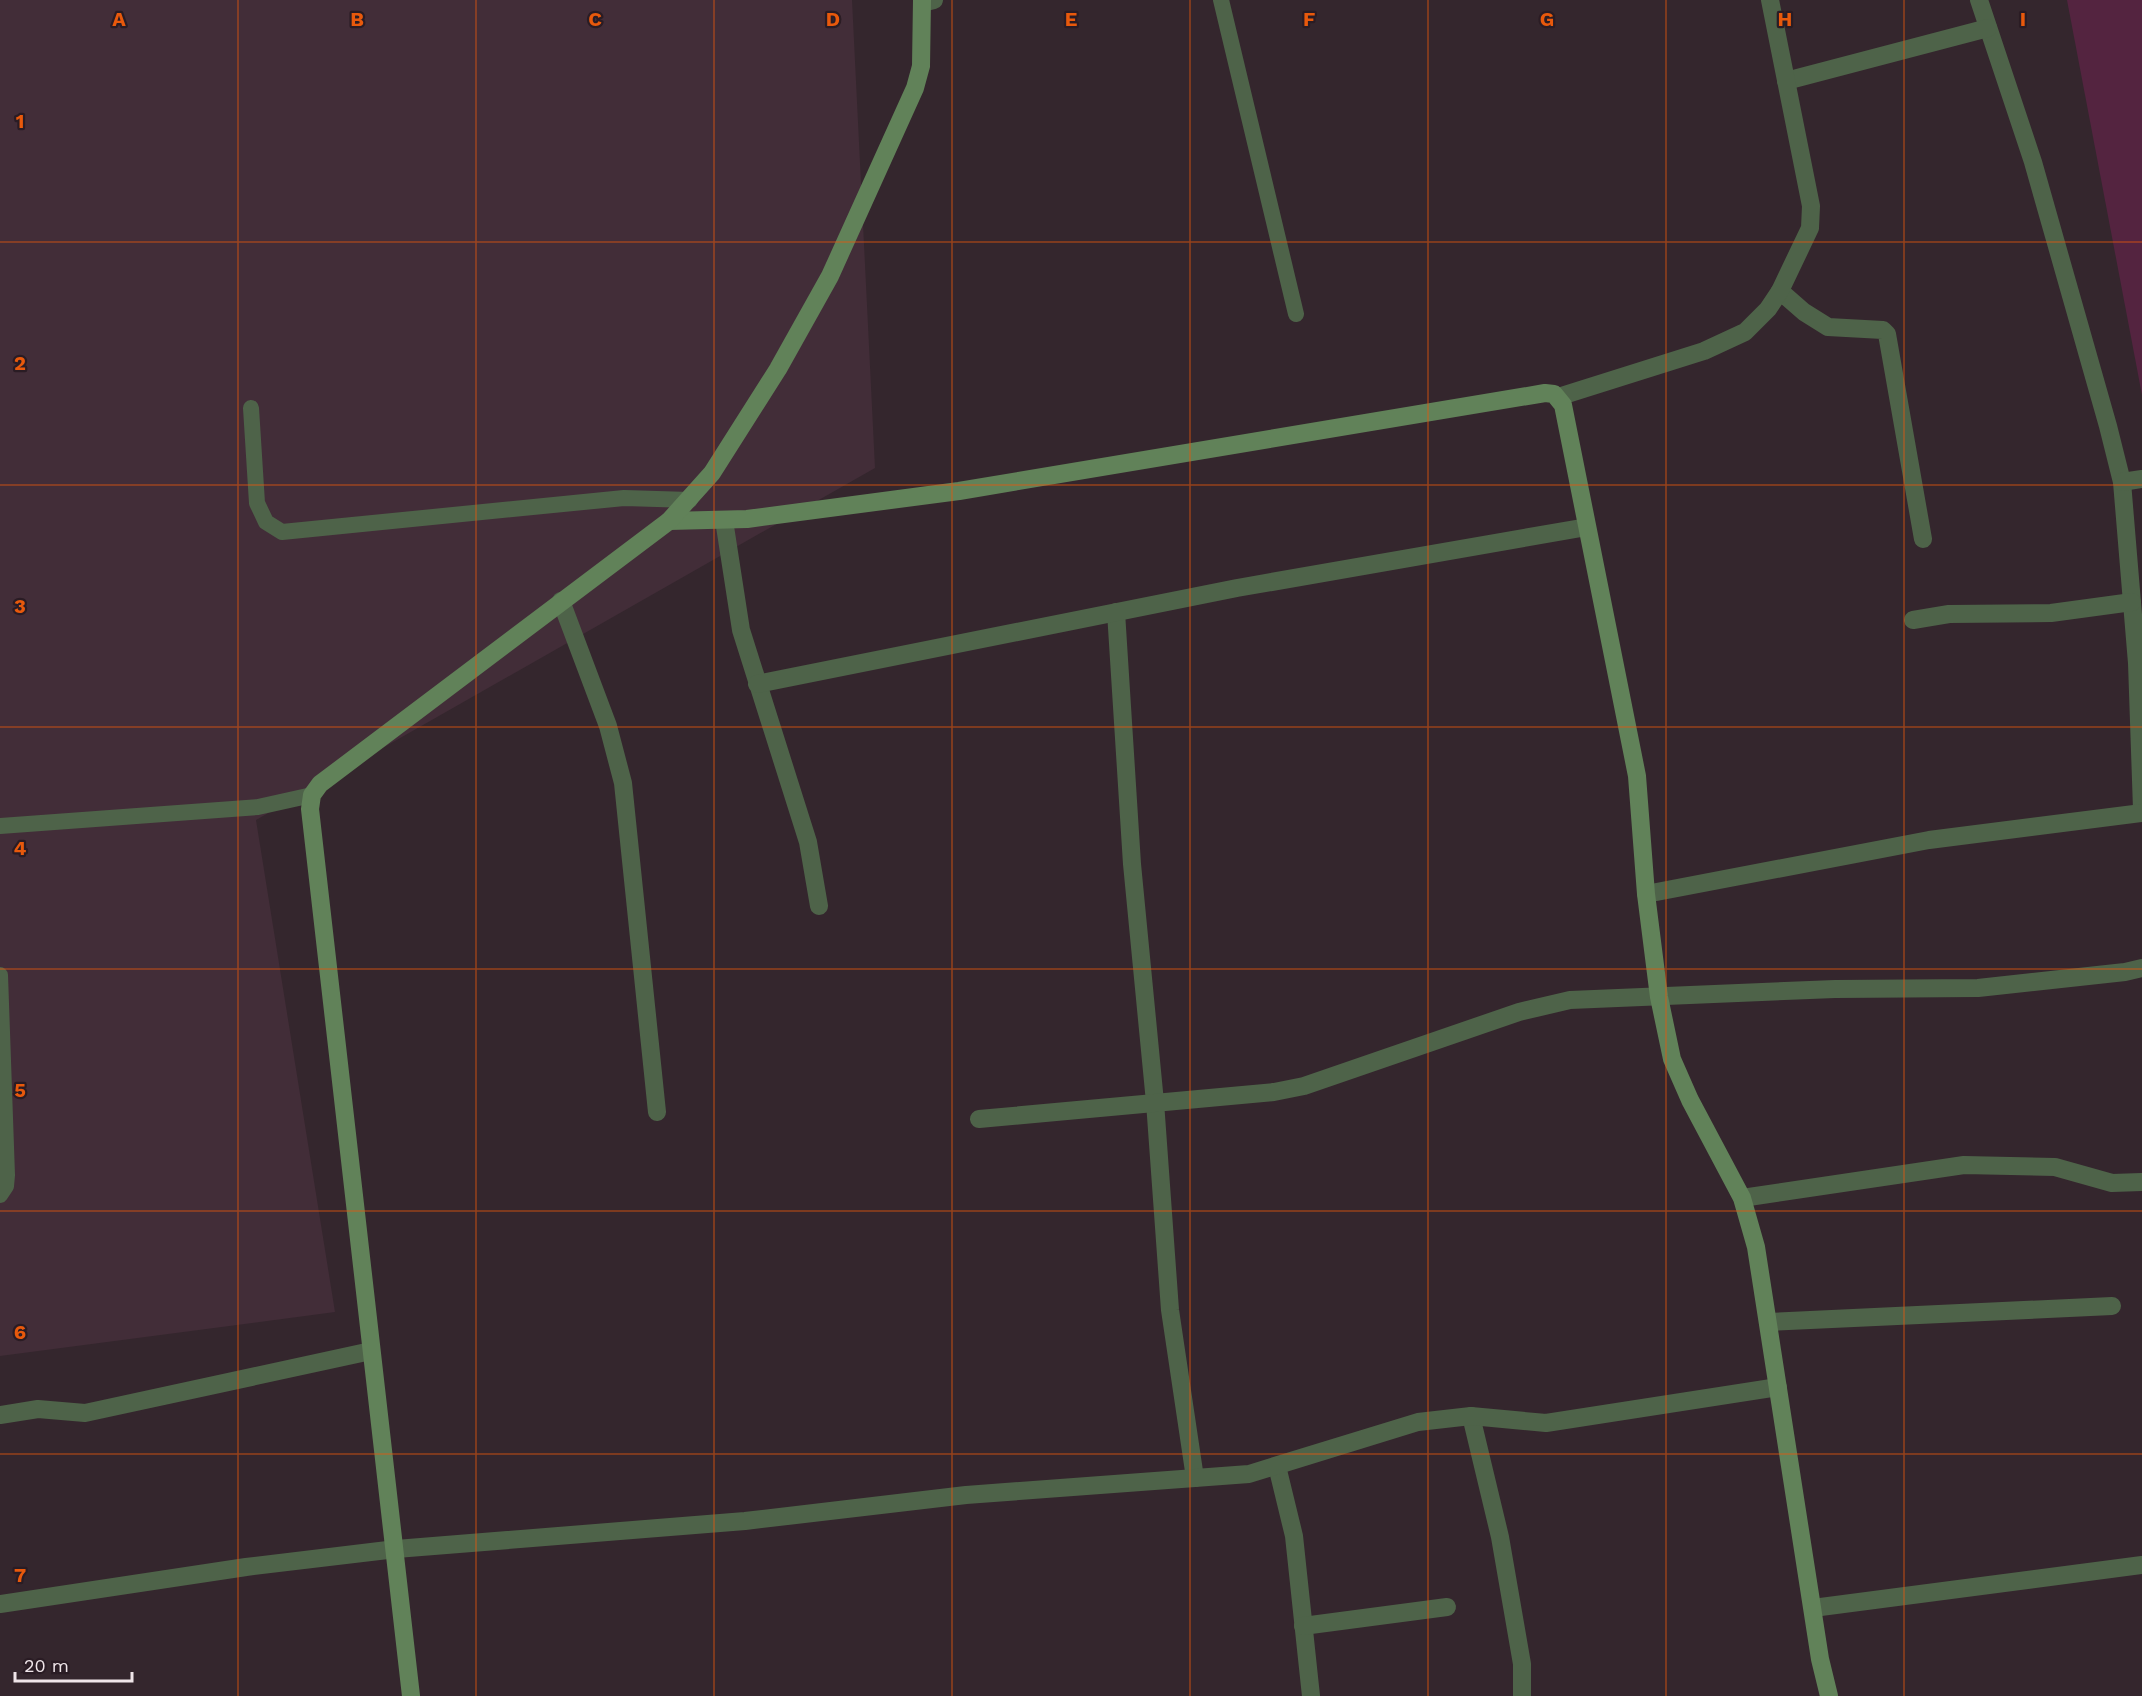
<svg xmlns="http://www.w3.org/2000/svg" width="2142" height="1696" font-family="'Work Sans',sans-serif">
<style>
.built{fill:#422d38}
.green{fill:#542440}
.lines{fill:none;stroke-linecap:round;stroke-linejoin:round}
.lane{stroke:#4e6349;stroke-width:16}
.street{stroke:#4e6349;stroke-width:18}
.secondary{stroke:#618259;stroke-width:18}
.grid{fill:none;stroke:#e8590c;stroke-width:1.5;stroke-opacity:0.55}
.grid-label{font-size:20px;text-anchor:middle;font-weight:bold;fill:#e8590c;stroke:#2a1c24;stroke-width:4.5;stroke-linejoin:round;paint-order:stroke}
</style>
<rect width="100%" height="100%" fill="#34262d"/>
<!-- built -->
<polygon class="built" points="0,0 852,0 875,468 256,820 335,1312 0,1356"/>
<!-- green -->
<polygon class="green" points="2067,0 2142,0 2142,395"/>
<g class="lines">
<!-- lane -->
<g class="lane">
<polyline points="1221,0 1296,314"/>
<polyline points="251,408 257,503 266,522 282,532 624,498 690,500"/>
<polyline points="0,826 258,807 312,795"/>
<polyline points="0,975 7,1175 6,1186 0,1195"/>
</g>
<!-- street -->
<g class="street">
<polyline points="1979,0 2033,162 2108,426 2122,482 2137,663 2142,809"/>
<polyline points="922,3 934,0"/>
<polyline points="1786,81 1988,28"/>
<polyline points="1780,291 1804,312 1828,327 1883,330 1887,334 1923,539"/>
<polyline points="1558,397 1704,351 1745,332 1768,309 1780,291 1810,228 1811,206 1770,0"/>
<polyline points="2122,482 2142,479"/>
<polyline points="724,520 741,630 808,842 819,906"/>
<polyline points="561,601 608,726 623,783 657,1112"/>
<polyline points="1116,612 1132,864 1155,1102 1170,1310 1195,1478"/>
<polyline points="1913,620 1949,614 2051,613 2132,602"/>
<polyline points="757,684 1237,588 1587,527"/>
<polyline points="1646,894 1929,840 2142,813"/>
<polyline points="979,1119 1274,1092 1304,1086 1519,1012 1570,1000 1835,989 1978,988 2125,972 2142,968"/>
<polyline points="1742,1198 1964,1165 2055,1167 2112,1183 2142,1182"/>
<polyline points="1768,1322 2112,1306"/>
<polyline points="0,1415 38,1409 85,1413 371,1351"/>
<polyline points="1471,1416 1500,1537 1522,1664 1522,1696"/>
<polyline points="1277,1466 1294,1536 1311,1696"/>
<polyline points="0,1604 246,1567 396,1549 745,1521 966,1495 1249,1474 1418,1422 1471,1416 1546,1423 1778,1387"/>
<polyline points="1813,1608 2142,1565"/>
<polyline points="1303,1626 1447,1607"/>
</g>
<!-- secondary -->
<g class="secondary">
<polyline points="669,521 747,519 959,491 1545,393 1554,394 1563,405 1637,776 1646,894 1659,997 1672,1059 1690,1100 1742,1198 1756,1247 1820,1659 1829,1696"/>
<polyline points="411,1696 310,809 312,795 320,784 669,521 712,473 778,369 830,276 915,88 921,66 922,0"/>
</g>
</g>
<!-- grid -->
<path class="grid" d="M238 0V1696M476 0V1696M714 0V1696M952 0V1696M1190 0V1696M1428 0V1696M1666 0V1696M1904 0V1696M0 242H2142M0 485H2142M0 727H2142M0 969H2142M0 1211H2142M0 1454H2142"/>
<g class="grid-label">
<text x="119" y="26">A</text>
<text x="357" y="26">B</text>
<text x="595" y="26">C</text>
<text x="833" y="26">D</text>
<text x="1071" y="26">E</text>
<text x="1309" y="26">F</text>
<text x="1547" y="26">G</text>
<text x="1785" y="26">H</text>
<text x="2023" y="26">I</text>
<text x="20" y="128">1</text>
<text x="20" y="370">2</text>
<text x="20" y="613">3</text>
<text x="20" y="855">4</text>
<text x="20" y="1097">5</text>
<text x="20" y="1339">6</text>
<text x="20" y="1582">7</text>
</g>
<!-- scale -->
<path d="M15 1672v9h117v-9" fill="none" stroke="#efe5e9" stroke-width="3"/>
<text x="24" y="1672" font-size="18" fill="#efe5e9" stroke="#2a1c24" stroke-width="4.5" paint-order="stroke">20 m</text>
</svg>
